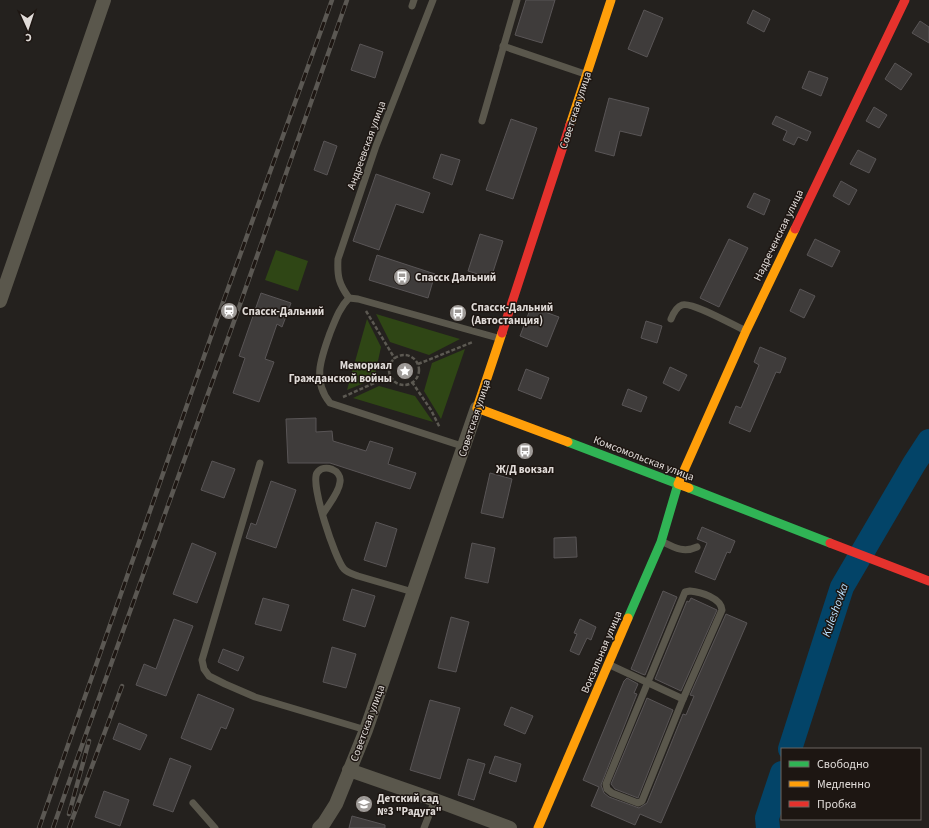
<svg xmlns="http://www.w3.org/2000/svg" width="929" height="828" font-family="'Source Sans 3',sans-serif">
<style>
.green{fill:#2f4615}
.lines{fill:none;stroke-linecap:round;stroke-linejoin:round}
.river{stroke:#034468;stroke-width:24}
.building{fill:#3f3c3b;stroke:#595556}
.path{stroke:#5c5952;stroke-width:2.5;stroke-dasharray:4 2;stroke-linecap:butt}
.lane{stroke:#5a574c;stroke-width:7}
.street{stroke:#5a574c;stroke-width:14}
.fast{stroke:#30b455;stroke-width:9}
.slow{stroke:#ff9f0a;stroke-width:9}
.jam{stroke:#e5322d;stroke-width:9}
.rail-casing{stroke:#5b5853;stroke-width:4.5}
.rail{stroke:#1d1612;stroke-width:3;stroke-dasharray:9;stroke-linecap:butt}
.labels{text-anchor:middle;stroke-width:3;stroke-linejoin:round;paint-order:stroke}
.street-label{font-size:11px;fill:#e0dbd8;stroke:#1d1612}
.poi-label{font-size:11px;font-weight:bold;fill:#e0dbd8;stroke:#1d1612;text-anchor:start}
.water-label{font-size:12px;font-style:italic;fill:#b7defb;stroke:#1d1612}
</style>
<rect width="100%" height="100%" fill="#24211e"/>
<!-- green -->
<g class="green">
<polygon points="276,250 308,261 298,291 265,280"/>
<polygon points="376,314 460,339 429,355 390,342"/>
<polygon points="367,319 381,347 374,379 347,390"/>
<polygon points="465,349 441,419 424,391 432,363"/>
<polygon points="379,386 415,396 433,422 353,398"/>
</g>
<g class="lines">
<!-- river -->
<g class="river">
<polyline points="790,749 842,587 914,464 929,441"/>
<polyline points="768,828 767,818 782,773"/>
</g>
</g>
<!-- building -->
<g class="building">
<polygon points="526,0 555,0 542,43 515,35"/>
<polygon points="644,10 663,18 647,57 628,49"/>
<polygon points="753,10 770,19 764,32 747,23"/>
<polygon points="920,21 929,27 929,43 912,33"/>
<polygon points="360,44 383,52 375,78 351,70"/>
<polygon points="895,63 912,74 901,90 885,79"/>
<polygon points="809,71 828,78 821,96 802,88"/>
<polygon points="609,98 649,108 641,136 620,131 614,156 595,151"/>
<polygon points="874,107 887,115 879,128 866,121"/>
<polygon points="776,116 811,132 807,141 798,137 794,145 783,140 787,131 772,124"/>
<polygon points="511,119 537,128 513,199 486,190"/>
<polygon points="324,141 337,146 327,175 314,170"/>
<polygon points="858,150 876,159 869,173 850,164"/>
<polygon points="441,154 460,160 452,185 433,178"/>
<polygon points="376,174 430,193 423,213 396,204 379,250 353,241"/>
<polygon points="841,181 857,190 849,205 833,196"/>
<polygon points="754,193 770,200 764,215 747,207"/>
<polygon points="480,234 503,241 491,278 468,271"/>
<polygon points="729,239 748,248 719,307 700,298"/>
<polygon points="815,239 840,251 832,267 807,255"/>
<polygon points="377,255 435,274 428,298 369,280"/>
<polygon points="800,289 815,296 804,318 790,311"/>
<polygon points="261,293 291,303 282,327 277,324 265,359 274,362 259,402 233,393 245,358 239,356"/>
<polygon points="531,307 559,317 547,347 520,336"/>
<polygon points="646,321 662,326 657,343 641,338"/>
<polygon points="760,347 786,358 780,373 776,372 750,432 729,423 736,406 741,408 759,365 754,362"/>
<polygon points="670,367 687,375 679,391 663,383"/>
<polygon points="526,369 549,378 541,399 518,390"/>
<polygon points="628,389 647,397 641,412 622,405"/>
<polygon points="316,418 316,432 332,431 333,441 366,451 370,441 393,448 388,464 416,473 410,489 330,463 288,463 286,419"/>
<polygon points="212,461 235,469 224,498 201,490"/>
<polygon points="490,473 512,479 503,518 481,513"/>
<polygon points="271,481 296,490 276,548 246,538 251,523 256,525"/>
<polygon points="376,522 397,529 386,567 364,560"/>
<polygon points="702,527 735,541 730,553 727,552 715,580 695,572 707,543 697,539"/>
<polygon points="576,537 577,557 554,558 554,538"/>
<polygon points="192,543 216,553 197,603 173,594"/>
<polygon points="472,543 495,548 488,583 465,578"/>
<polygon points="352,589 375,596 365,627 343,620"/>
<polygon points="663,591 677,597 645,675 642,674 631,669"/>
<polygon points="263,598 289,605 281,631 255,624"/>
<polygon points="691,598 717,610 681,691 655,679 687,601 689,602"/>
<polygon points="726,614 747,623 661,823 640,814 635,825 591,806 599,787 583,780 624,681 627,678 638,684 634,693 637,694 601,785 604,793 609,797 639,808 647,803 683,714 686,715 694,696 690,695"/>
<polygon points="451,617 469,622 456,672 438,668"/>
<polygon points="174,619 193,626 166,696 136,685 144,664 156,669"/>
<polygon points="580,619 596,627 591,640 587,638 579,655 570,651 577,634 574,633"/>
<polygon points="332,647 356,654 346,688 323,682"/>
<polygon points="223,649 244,657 238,671 218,662"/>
<polygon points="198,694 234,709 226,729 221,727 211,750 181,738"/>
<polygon points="647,698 673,710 638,798 615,789 611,784"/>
<polygon points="430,700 460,708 440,779 410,770"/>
<polygon points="511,707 533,716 525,734 504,725"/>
<polygon points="119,723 147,735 140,750 113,739"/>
<polygon points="495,756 521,764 516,782 489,773"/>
<polygon points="170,758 191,766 173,812 153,805"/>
<polygon points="468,759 485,764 474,800 458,795"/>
<polygon points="104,791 129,800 120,826 95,817"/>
<polygon points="352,816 385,825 385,828 349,828"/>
</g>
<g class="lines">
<!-- path -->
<g class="path">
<polyline points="366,311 395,359"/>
<circle cx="404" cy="370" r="15"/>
<polyline points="418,364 473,342"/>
<polyline points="412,382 431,410 440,428"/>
<polyline points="343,397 390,376"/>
</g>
<!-- lane -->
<g class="lane">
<polyline points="412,6 414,0"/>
<polyline points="503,46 585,74"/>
<polyline points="482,121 517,0"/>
<path d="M349 298C339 284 337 277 338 259L376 146 433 0"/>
<path d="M671 319C673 314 676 307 682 305 691 301 735 326 746 331"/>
<path d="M465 447 330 403C312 381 321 358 330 333 335 321 339 308 349 298L358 299 498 338"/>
<polyline points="260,463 202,660 204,669 209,676 225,684 255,697 366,730"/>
<path d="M323 514C328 505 339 493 340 482 342 470 324 463 317 473 310 484 335 559 344 569 348 573 353 574 358 576L413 592"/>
<path d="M663 542C675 548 684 553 697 547"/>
<path d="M690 591C701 592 721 598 722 610L683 699 642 801 638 803 612 793 607 789 606 784 685 592Z"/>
<polyline points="610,665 683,699"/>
<polyline points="193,803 215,828"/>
<polyline points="424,828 435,800"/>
</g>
<!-- street -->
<g class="street">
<polyline points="0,301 104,0"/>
<polyline points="349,770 435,800 510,828"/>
<polyline points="319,828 324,823 336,804 366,730 477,408"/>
</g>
<!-- fast -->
<g class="fast">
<polyline points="568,442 678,484 661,542 628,618"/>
<polyline points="689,488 830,543"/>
</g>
<!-- slow -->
<g class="slow">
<polyline points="570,125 611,0"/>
<polyline points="502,333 477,408 568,442"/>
<polyline points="689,488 678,484 746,331 795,229"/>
<polyline points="538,828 628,618"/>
</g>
<!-- jam -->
<g class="jam">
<polyline points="795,229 905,0"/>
<polyline points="502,333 570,125"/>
<polyline points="830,543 929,581"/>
</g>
<!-- rail casing -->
<g class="rail-casing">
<g id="rail">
<polyline points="69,814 89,741"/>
<polyline points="39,828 221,308 332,0"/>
<polyline points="53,828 76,762 237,313 347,0"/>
<polyline points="69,828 122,686"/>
</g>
</g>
<!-- rail -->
<use href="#rail" class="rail"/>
</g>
<!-- icons -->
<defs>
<g id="bus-disc" transform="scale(0.9)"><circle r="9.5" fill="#9e9a97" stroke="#1d1612"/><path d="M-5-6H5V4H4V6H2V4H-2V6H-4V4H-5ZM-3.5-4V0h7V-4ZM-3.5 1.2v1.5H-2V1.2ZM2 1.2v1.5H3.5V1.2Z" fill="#fff"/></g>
<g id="station-disc" transform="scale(0.9)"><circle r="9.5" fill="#9e9a97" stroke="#1d1612"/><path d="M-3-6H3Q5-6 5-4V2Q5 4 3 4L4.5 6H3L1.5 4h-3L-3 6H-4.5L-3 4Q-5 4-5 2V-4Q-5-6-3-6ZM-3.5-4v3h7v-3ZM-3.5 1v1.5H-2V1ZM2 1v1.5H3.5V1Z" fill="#fff"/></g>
<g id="sight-disc" transform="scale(0.9)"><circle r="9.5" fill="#9e9a97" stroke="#1d1612"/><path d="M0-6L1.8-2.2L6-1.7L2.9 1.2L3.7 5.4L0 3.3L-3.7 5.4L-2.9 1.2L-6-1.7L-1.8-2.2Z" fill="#fff"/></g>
<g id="school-disc" transform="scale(0.9)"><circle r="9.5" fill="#9e9a97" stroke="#1d1612"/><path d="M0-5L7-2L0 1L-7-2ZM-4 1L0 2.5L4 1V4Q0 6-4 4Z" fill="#fff"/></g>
</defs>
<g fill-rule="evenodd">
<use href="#bus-disc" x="402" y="277"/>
<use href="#station-disc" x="229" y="311"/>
<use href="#bus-disc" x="458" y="313"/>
<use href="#sight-disc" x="405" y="371"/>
<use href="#bus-disc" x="525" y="451"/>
<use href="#school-disc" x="364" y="804"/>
</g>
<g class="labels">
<!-- street labels -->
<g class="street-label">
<text transform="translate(575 110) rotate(-72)" y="4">Советская улица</text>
<text transform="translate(366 145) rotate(-70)" y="4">Андреевская улица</text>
<text transform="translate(778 235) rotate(-64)" y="4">Надреченская улица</text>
<text transform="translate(474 418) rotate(-72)" y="4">Советская улица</text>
<text transform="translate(644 458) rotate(21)" y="4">Комсомольская улица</text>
<text transform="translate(601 652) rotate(-67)" y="4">Вокзальная улица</text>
<text transform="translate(367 723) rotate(-70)" y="4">Советская улица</text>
</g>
<!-- poi labels -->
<g class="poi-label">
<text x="415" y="281">Спасск Дальний</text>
<text x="471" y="311">Спасск-Дальний<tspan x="471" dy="13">(Автостанция)</tspan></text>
<text x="242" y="315">Спасск-Дальний</text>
<text x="392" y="369" text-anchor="end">Мемориал<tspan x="392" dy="13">Гражданской войны</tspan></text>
<text x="525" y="473" text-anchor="middle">Ж/Д вокзал</text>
<text x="377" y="802">Детский сад<tspan x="377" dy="13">№3 "Радуга"</tspan></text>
</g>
<!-- water labels -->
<g class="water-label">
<text transform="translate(835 610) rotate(-70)" y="4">Kuleshovka</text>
</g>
</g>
<!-- legend -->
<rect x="781" y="748" width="140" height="72" fill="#1d1612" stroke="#6b6561"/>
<rect x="789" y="761" width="20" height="6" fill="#30b455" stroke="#6b6561"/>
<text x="817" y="768" font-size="12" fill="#e0dbd8">Свободно</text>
<rect x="789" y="781" width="20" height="6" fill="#ff9f0a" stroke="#6b6561"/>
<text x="817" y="788" font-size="12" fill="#e0dbd8">Медленно</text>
<rect x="789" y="801" width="20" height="6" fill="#e5322d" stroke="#6b6561"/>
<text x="817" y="808" font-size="12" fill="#e0dbd8">Пробка</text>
<!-- north arrow -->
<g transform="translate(28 28) rotate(177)" stroke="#1d1612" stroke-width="3" paint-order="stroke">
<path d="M0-3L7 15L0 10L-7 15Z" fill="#e0dbd8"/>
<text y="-6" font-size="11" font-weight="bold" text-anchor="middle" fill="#e0dbd8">С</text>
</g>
</svg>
